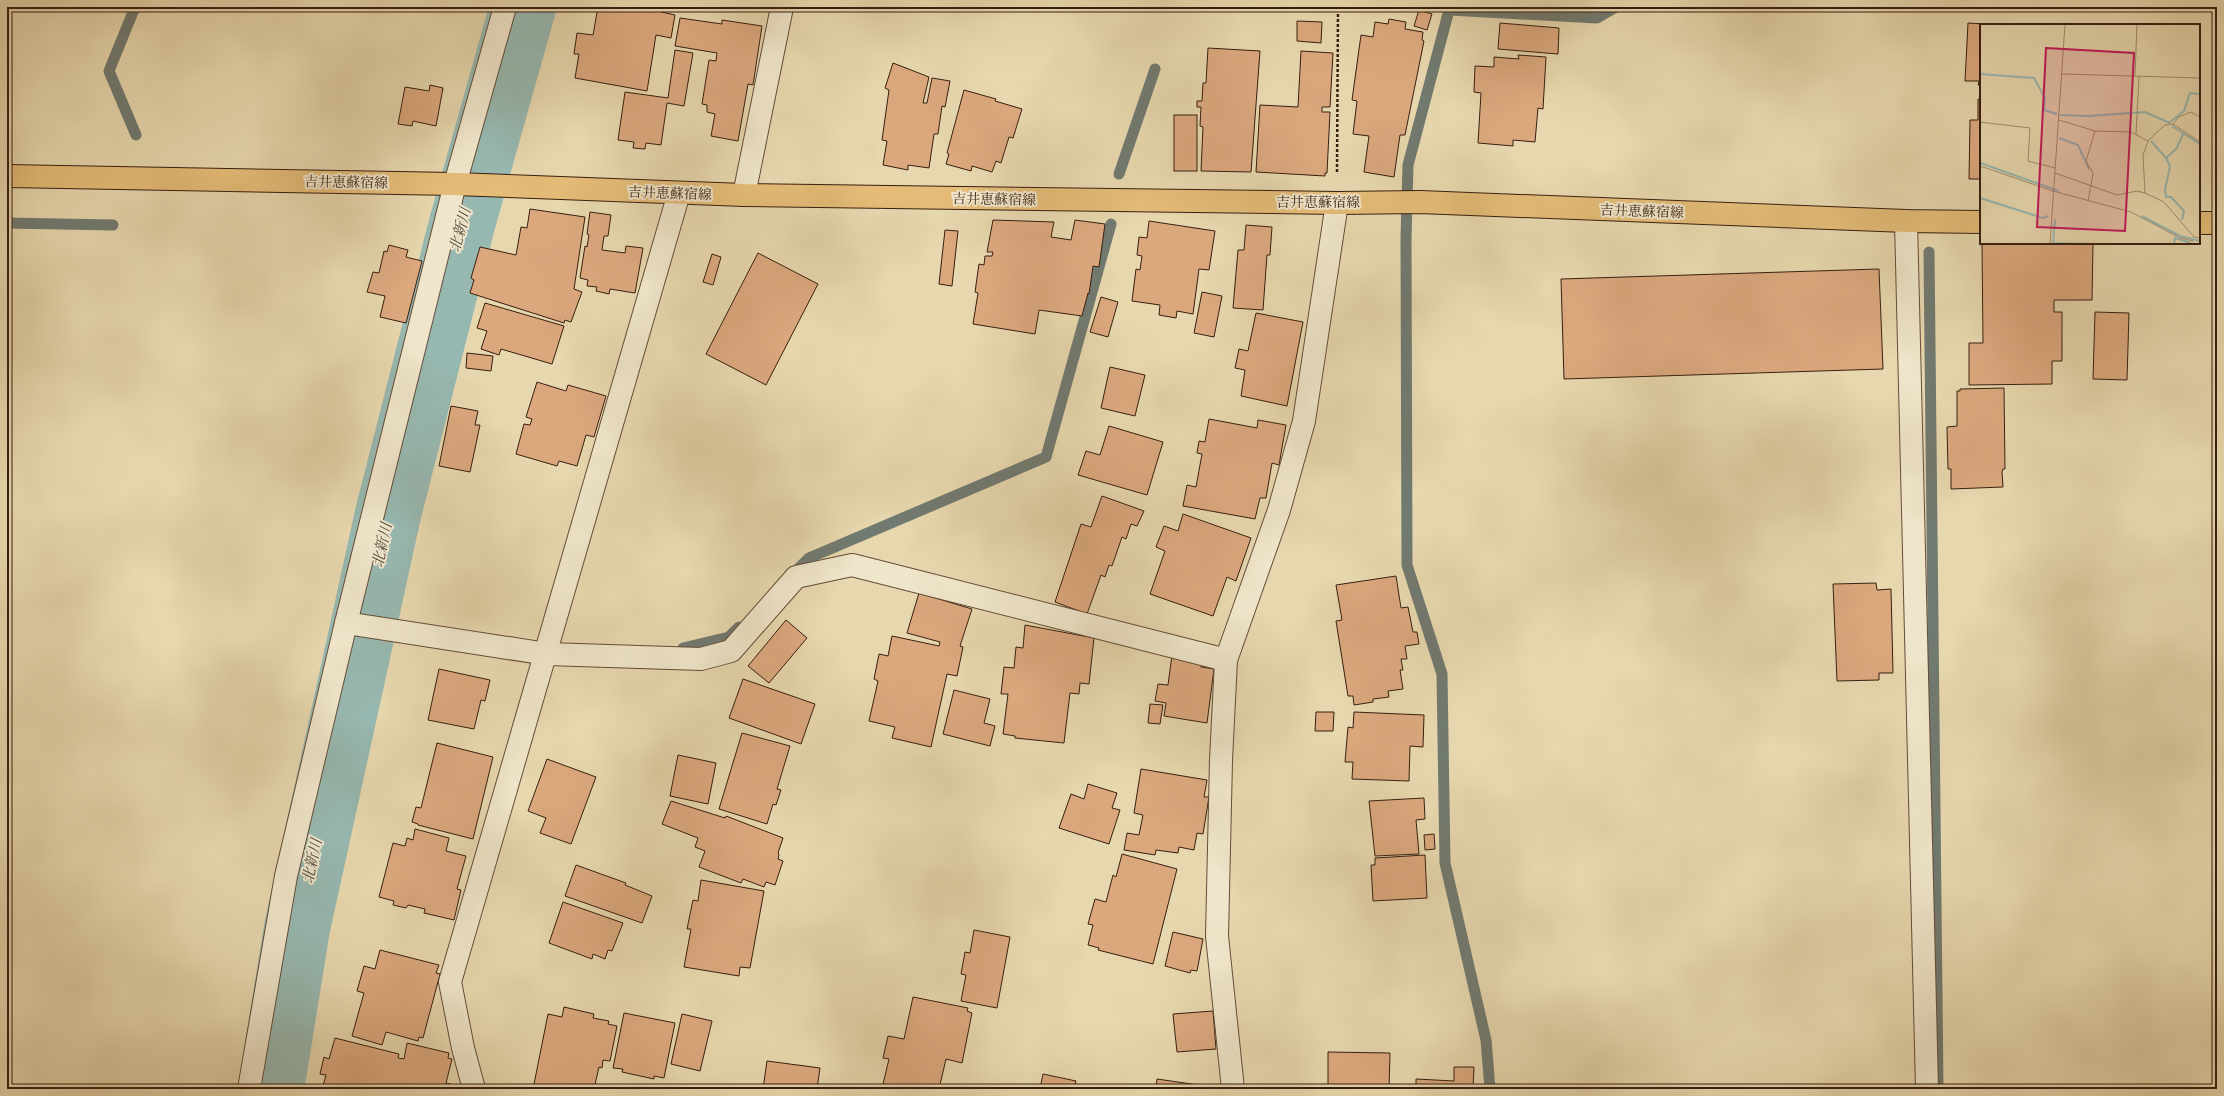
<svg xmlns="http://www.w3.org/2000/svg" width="2224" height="1096" font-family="'IM FELL Double Pica','Noto Serif JP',serif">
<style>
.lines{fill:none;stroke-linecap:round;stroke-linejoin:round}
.stream{stroke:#717a70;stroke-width:11}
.river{stroke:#97b8b0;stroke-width:66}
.building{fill:#dba87e;stroke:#371e10}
.minor-casing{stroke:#634c38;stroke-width:24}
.major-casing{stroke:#371e10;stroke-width:24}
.path{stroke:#371e10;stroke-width:2.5;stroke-dasharray:3 2;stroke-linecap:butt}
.minor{stroke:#efe5ca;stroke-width:22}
.major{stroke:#e4bc77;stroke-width:22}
.labels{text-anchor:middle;stroke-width:4;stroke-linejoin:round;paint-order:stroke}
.street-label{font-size:14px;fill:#371e10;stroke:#efe5ca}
.water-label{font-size:15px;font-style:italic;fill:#544c40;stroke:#efe5ca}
.inset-river{fill:none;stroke:#97b8b0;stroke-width:2}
.inset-road{fill:none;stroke:#a18d6f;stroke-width:1}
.view{fill:#c2185b;fill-opacity:0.15;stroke:#c2185b;stroke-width:2}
.inset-edge{fill:none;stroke:#371e10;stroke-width:2}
</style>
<rect width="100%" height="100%" fill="#e7d7ae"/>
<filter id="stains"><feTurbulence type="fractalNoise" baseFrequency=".005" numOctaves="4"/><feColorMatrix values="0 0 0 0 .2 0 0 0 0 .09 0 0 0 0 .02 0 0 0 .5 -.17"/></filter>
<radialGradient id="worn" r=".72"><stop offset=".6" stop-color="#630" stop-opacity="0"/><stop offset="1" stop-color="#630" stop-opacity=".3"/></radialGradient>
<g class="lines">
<!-- stream -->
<g class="stream">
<polyline points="135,7 109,71 136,135"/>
<polyline points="1119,174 1155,69"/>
<polyline points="7,223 113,225"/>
<polyline points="1929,252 1938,1089"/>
<polyline points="793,574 809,558 1046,457 1111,224"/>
<polyline points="683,648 729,637 739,627"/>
<polyline points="1490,1089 1486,1040 1445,863 1442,674 1407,565 1406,238 1408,165 1449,10 1597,18 1616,7"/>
</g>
<!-- river -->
<polyline class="river" points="271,1089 297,928 388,514 462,224 523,7"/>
</g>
<!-- building -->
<g class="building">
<polygon points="598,7 640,7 675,15 671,38 656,35 647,91 575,78 579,54 574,54 577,33 593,35"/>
<polygon points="1419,10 1432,14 1427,30 1414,26"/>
<polygon points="680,18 722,24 722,20 762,26 753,85 748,84 738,141 711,136 715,114 707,112 707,105 702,104 709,60 716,61 717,53 675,46"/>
<polygon points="1389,19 1406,22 1405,29 1423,32 1422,40 1424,41 1405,135 1400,135 1394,177 1364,172 1369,136 1353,134 1357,101 1352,100 1361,35 1373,37 1375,22 1388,24"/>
<polygon points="1297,21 1322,22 1321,43 1297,41"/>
<polygon points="1500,23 1559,28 1558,54 1498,49"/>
<polygon points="1968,23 1984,24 1981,25 1981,85 1978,85 1979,81 1965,81"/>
<polygon points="1208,48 1260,51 1251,172 1201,171 1203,127 1200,126 1201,107 1197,107 1197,101 1202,101 1203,83 1206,83"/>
<polygon points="675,50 693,53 684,106 667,103 661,145 646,143 645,149 633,148 634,142 618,140 625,92 668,98"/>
<polygon points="1301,51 1333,53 1330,107 1322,107 1322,112 1330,112 1327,173 1325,173 1325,176 1256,172 1260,105 1298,107"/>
<polygon points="1518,55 1546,57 1543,109 1538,108 1535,142 1513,140 1513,146 1478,143 1481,93 1474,92 1475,66 1494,67 1494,57 1519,59"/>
<polygon points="893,63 929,77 923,103 927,103 932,78 950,81 945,107 942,106 938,134 934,134 929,168 908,165 908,170 883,165 887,141 882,140 889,90 885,88"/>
<polygon points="430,85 443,88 436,126 413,121 412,126 398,124 405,87 429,91"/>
<polygon points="964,90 996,99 995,101 1022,109 1013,138 1009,137 1001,163 996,161 992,172 972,166 971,171 946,164 949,154 947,153"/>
<polygon points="1978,99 1981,99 1981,179 1969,179 1970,120 1978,120"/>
<rect x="1174" y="115" width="23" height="56"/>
<polygon points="530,209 585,217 574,289 582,292 571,322 565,320 564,323 470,293 474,280 471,278 480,247 516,255 521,227 527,228"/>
<polygon points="590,212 611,215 608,236 604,236 602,250 625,253 626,246 643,248 635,293 610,289 609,294 596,291 597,287 587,286 588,280 580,278 585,246 587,247 589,235 587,234"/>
<polygon points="993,220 1054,222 1051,237 1071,240 1075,220 1105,224 1099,267 1093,266 1089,294 1088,293 1082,316 1039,310 1035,334 973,324 978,293 975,292 979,264 984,265 985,256 992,256 993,252 987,252"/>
<polygon points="1149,221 1215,231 1209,270 1199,269 1193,314 1177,311 1176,318 1159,315 1160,305 1132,301 1136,269 1140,270 1142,256 1137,255 1139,237 1147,238"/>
<polygon points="1246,225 1272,227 1270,255 1267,255 1263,310 1233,308 1238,250 1244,250"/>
<polygon points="945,230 958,231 952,286 939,284"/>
<polygon points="1982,243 2093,243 2092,300 2054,300 2054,312 2062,312 2062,361 2052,361 2052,384 1969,385 1969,343 1983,343"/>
<polygon points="389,245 408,250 406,257 422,261 406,323 380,317 385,296 367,292 373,272 379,273 384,251 387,252"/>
<polygon points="758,253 818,284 766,385 706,354"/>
<polygon points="712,254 721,257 713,285 703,282"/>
<polygon points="1879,269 1883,369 1564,379 1561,279"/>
<polygon points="1202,292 1222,296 1214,337 1194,333"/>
<polygon points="1101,297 1118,302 1108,337 1090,332"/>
<polygon points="485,303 564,326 552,364 501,349 499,355 481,349 487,331 477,328"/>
<polygon points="2095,312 2129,313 2127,380 2093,379"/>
<polygon points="1256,313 1303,322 1287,406 1241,396 1245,370 1235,368 1239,349 1248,351"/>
<polygon points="467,353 493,356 491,371 466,368"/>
<polygon points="1110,367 1145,375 1135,416 1101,408"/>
<polygon points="537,382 566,391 568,385 606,396 594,437 586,435 577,466 559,461 557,466 516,454 524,424 530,425 532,419 526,417"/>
<polygon points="2004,388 2005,469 2003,469 2002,472 2003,487 1951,489 1951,469 1948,469 1947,427 1957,426 1957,391 1960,391 1960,389"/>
<polygon points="451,406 478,411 475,425 480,425 470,472 439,466"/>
<polygon points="1209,419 1257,428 1258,420 1286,425 1279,465 1272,463 1266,498 1260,498 1255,519 1183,506 1187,485 1196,487 1202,454 1197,453 1199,441 1205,442"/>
<polygon points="1109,426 1163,442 1147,495 1078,475 1086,451 1100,455"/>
<polygon points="1102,496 1144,511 1137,526 1131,524 1126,539 1122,537 1112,566 1109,565 1105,577 1101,575 1087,614 1055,602 1081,524 1091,527"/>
<polygon points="1183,514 1251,538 1236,581 1227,577 1213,616 1150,594 1165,551 1156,547 1164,526 1178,531"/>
<polygon points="1396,576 1401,608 1408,607 1413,632 1417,632 1419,644 1405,646 1407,659 1401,659 1403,670 1400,670 1403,689 1388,691 1389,697 1373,699 1373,702 1354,705 1353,696 1348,696 1336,621 1342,620 1336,585"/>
<polygon points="1876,583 1877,590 1891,589 1893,673 1879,673 1879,680 1837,681 1833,584"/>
<polygon points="919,593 972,609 960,646 963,647 957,676 947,674 931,747 892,738 895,727 869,721 878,681 874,679 879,654 888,656 892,636 939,646 940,642 907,633"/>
<polygon points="786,620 807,638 769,683 748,666"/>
<polygon points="1025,625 1094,638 1089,684 1080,683 1079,694 1070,693 1064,743 1015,738 1015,736 1003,734 1008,694 1001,694 1004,667 1014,668 1016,647 1023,648"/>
<polygon points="1172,655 1202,660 1201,667 1214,669 1207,723 1164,716 1166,703 1155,701 1158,684 1168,685"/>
<polygon points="439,669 490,680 485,701 481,700 474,729 428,720"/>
<polygon points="743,679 815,704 801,744 729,718"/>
<polygon points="954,690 990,699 984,723 995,726 990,746 943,734"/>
<polygon points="1150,704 1163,705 1160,724 1148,723"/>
<polygon points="1316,712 1334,712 1333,731 1315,731"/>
<polygon points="1354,712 1424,715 1423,747 1410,746 1409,781 1352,779 1353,762 1345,762 1348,727 1353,728"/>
<polygon points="742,733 790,746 777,789 781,790 776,805 773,804 767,824 719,809"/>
<polygon points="437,743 493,757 473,839 418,825 418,824 412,822 416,807 421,808"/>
<polygon points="678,755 716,763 708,804 670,796"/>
<polygon points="547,759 596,777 571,844 540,833 546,818 528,811"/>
<polygon points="1141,769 1207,780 1204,797 1209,797 1203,834 1197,833 1194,850 1179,847 1178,853 1156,850 1155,855 1124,850 1127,833 1139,835 1143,815 1134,813"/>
<polygon points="1088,784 1117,793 1112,808 1120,810 1109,844 1059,828 1071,794 1084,799"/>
<polygon points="1424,798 1425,819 1416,820 1419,854 1375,856 1369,801"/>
<polygon points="671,801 725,818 726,816 783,838 778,853 779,854 778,859 783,861 775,885 766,882 764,887 743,879 741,883 699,867 705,851 695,847 698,838 662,824"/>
<polygon points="415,829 449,838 446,851 466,856 457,889 461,890 454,920 424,913 425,909 408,905 406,908 393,905 394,901 379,897 393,843 405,846 407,838 413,840"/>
<polygon points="1434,834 1435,849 1425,850 1424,835"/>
<polygon points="1122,854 1177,869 1153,964 1098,950 1099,948 1088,945 1093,925 1088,924 1095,899 1106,902 1113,875 1116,877"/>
<polygon points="1425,855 1427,898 1373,901 1371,865 1375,865 1375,858"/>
<polygon points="576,865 626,883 625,885 652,896 642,923 565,896"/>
<polygon points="701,880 764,891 750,968 740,967 739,976 684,967 691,929 687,929 693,900 698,901"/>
<polygon points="563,902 623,923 612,951 608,950 605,959 593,954 592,959 549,943"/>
<polygon points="974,930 1010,937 997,1008 961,1001 966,975 961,974 965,952 970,953"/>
<polygon points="1173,932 1203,939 1197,971 1191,970 1190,973 1165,966"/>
<polygon points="380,950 439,965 436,973 440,974 423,1038 419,1037 418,1041 386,1032 382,1045 352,1036 364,993 357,991 364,966 375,969"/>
<polygon points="913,997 968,1008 967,1011 972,1013 962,1063 946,1059 939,1089 907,1089 883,1084 889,1059 883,1058 888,1036 904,1039"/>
<polygon points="564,1007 594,1014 593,1018 609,1021 608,1024 617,1026 610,1061 603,1060 602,1068 599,1067 594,1089 533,1089 548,1014 562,1017"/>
<polygon points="1213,1011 1216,1049 1177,1052 1173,1014"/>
<polygon points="624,1013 675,1023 664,1078 654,1076 654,1079 622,1072 623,1069 613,1068"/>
<polygon points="682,1014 712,1021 700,1071 671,1064"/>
<polygon points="335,1038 399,1054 398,1058 404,1059 407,1043 449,1053 448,1058 452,1059 446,1083 461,1087 461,1089 335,1089 323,1086 326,1075 320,1074 324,1057 329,1059"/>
<polygon points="1328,1052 1390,1053 1389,1089 1328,1089"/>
<polygon points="767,1061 820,1068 817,1089 763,1089"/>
<polygon points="1454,1067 1474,1067 1473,1089 1416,1089 1416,1079 1454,1081"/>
<polygon points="1043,1074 1076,1081 1074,1089 1040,1089"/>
<polygon points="1157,1079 1219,1088 1219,1089 1156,1089"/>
</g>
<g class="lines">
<!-- minor casing -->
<g class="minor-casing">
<g id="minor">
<polyline points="744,195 782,7"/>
<polyline points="1906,221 1927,1089"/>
<polyline points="346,623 547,654 701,659 731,651 796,577 852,565 1226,660"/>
<polyline points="249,1089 286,876 346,623 455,184 505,7"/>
<polyline points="474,1089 463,1048 450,982 679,193"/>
<polyline points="1233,1089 1217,936 1221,760 1226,660 1279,510 1304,421 1337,203"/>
</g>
</g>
<!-- major casing -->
<g class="major-casing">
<g id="major">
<polyline points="7,176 455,184 744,195 1337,203 1420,202 1906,221 1981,222"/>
<polyline points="2199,223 2217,223"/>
</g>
</g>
<!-- path -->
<polyline class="path" points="1337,172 1338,7"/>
<!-- minor -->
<use href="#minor" class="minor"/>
<!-- major -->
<use href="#major" class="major"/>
</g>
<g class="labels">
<!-- street labels -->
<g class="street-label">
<text transform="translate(346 182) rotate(1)" y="5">吉井恵蘇宿線</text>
<text transform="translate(670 193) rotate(2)" y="5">吉井恵蘇宿線</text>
<text transform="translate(994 199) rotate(1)" y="5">吉井恵蘇宿線</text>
<text x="1318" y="207">吉井恵蘇宿線</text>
<text transform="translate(1642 211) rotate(2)" y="5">吉井恵蘇宿線</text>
</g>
<!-- water labels -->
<g class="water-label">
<text transform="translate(460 230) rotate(-75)" y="5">北新川</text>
<text transform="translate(382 545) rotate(-78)" y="5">北新川</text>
<text transform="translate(312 861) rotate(-78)" y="5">北新川</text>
</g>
</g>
<!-- overview -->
<g transform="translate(1980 24)">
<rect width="220" height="220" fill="#e7d7ae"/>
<path class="inset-river" d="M0 50 54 54 65 74 64 86 77 90M80 91 108 92 165 88 190 99M189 99 204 87 210 69 220 70M192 102 220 120M79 114 98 121 109 145M171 117 186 134M0 139 79 167M0 174 63 194 68 192M162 192 200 212 220 217M202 196 204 187 191 173H186L185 166 190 142 186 134 197 124 203 110M73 219 112 220M73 220 75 195M194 220 195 214 211 219"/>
<path class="inset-road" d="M82 50 220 54M155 52 157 0M79 96 115 107 151 108 168 117M0 98 50 104 48 137 75 144M193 100 199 93 211 88 220 93M156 110 159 53M0 142 73 167 151 188 200 214 213 217M75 149 137 171 157 167 165 169 184 178 214 213 220 214M165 169 163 131 168 117 176 109 185 101 193 100 220 118M108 177 113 149 106 137 115 107M70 220 85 0"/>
<path class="view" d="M66 24 154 29 145 207 57 203Z"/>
<rect width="220" height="220" class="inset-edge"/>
</g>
<!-- margin -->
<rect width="2224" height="1096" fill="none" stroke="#e7d7ae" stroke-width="24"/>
<rect x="8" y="8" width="2208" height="1080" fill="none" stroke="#371e10" stroke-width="2"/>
<rect x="12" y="12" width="2200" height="1072" fill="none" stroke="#371e10"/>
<rect width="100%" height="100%" filter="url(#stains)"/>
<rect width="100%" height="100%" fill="url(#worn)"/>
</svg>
